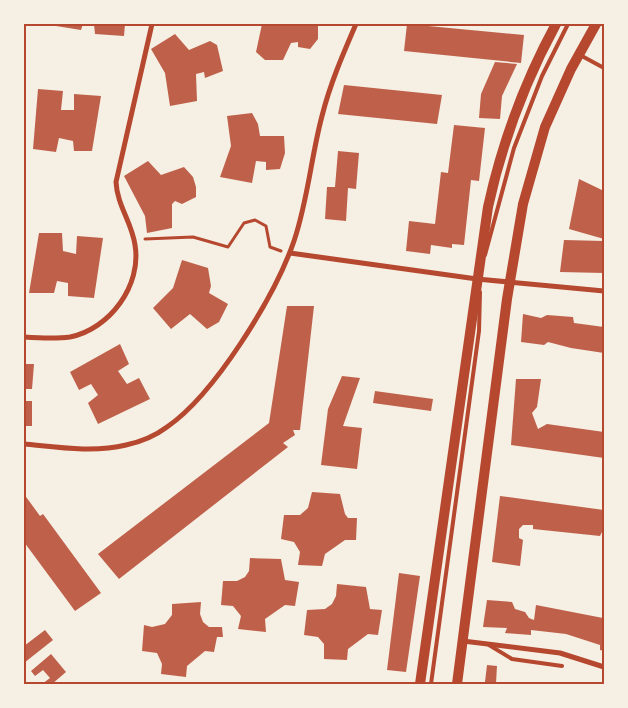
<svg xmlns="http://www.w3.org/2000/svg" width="628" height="708" font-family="'IBM Plex Serif',serif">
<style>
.building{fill:#bf614a}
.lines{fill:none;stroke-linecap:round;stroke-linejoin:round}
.path{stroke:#b5482f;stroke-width:3}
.service{stroke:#b5482f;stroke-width:4}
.minor{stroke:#b5482f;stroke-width:5}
.secondary{stroke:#b5482f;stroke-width:10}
.neatline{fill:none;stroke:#b5482f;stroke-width:2}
</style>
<rect width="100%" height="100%" fill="#f6efe4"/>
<!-- building -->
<g class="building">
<polygon points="57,24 83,24 81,30 56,26"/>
<polygon points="94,24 125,24 124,36 95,34"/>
<polygon points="262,24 318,24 318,39 310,49 298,47 298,42 291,43 283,60 265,60 256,52"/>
<polygon points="407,24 524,35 521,63 404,51"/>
<polygon points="175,34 189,50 210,41 217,45 223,71 205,78 204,72 196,74 197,101 170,106 165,73 151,49"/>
<polygon points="495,62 517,64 502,96 500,119 479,118 481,94"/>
<polygon points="344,85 442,95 437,124 338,114"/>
<polygon points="38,89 63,91 61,110 74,110 74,94 101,96 92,151 74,151 73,141 59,138 56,152 33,149"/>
<polygon points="252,113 258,124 260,136 284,136 285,153 280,169 266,170 266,162 256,161 252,183 220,177 231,146 227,116"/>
<polygon points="454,125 485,128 479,181 471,180 464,245 452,244 452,248 431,245 430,254 406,251 409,221 435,224 441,172 448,173"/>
<polygon points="338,151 359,153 356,189 348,188 346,221 325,219 327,187 335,187"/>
<polygon points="148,161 161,175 184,167 193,177 196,187 196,197 182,204 175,201 172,204 172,228 147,233 145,216 124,176"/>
<polygon points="579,179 604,191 604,239 569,229"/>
<polygon points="39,233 62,233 63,251 76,254 77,236 103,238 94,298 68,296 68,283 57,281 54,293 29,293"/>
<polygon points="564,240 604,241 604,273 560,272"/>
<polygon points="182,260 208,268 211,286 209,293 228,304 219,322 207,329 190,314 171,329 153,308 173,288"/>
<polygon points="287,306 314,306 300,430 293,430 295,435 283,443 288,447 119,579 98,554 269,423"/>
<polygon points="523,314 541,318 547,315 573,317 574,323 604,327 604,353 571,348 548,342 544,345 521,342"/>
<polygon points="120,344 129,364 118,371 127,384 139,378 150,399 98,424 88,403 98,395 91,384 79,390 70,372"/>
<polygon points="24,364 34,364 32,389 24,389"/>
<polygon points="342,376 360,378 343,426 362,428 357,469 321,465 328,409"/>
<polygon points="516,379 541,379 537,407 532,413 538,429 547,424 604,432 604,458 511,445"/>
<polygon points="375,391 433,399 431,411 373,403"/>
<rect x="24" y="401" width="8" height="25"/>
<polygon points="312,492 340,494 345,514 348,518 357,518 356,540 345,540 325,554 322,566 298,565 300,552 294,542 281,539 284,515 300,515 308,508"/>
<polygon points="24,494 40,516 43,514 101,593 75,611 24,542"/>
<polygon points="500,496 604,510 604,533 602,532 600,536 533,529 533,525 523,525 519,529 519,538 523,540 520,566 492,562"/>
<polygon points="250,558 281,559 285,580 299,582 295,606 285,605 265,619 266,632 238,629 241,616 233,606 221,605 223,581 237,581 245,577 249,571"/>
<polygon points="399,573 420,576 406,672 387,670"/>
<polygon points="337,584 366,587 370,609 382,610 378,635 368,634 348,649 347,660 324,659 324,644 318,637 304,635 307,610 325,609 332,604 336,596"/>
<polygon points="487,600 512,602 515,609 525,612 529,618 534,620 536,605 603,618 604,651 600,650 600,645 566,634 531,630 531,635 505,633 507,628 483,627"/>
<polygon points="201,602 200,614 203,622 209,627 222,627 223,637 217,637 214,652 205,651 187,666 186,677 161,674 162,664 157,653 142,651 144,625 152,627 165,624 172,615 172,604"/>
<polygon points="45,630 53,640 24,663 24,646"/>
<polygon points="51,654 66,672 52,684 42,684 50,678 43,670 35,676 31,671"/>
<polygon points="487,665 497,666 496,683 485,682"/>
</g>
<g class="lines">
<!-- path -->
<polyline class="path" points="145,239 193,237 228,247 244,223 255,220 266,226 270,247 281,251"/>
<!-- service -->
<g class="service">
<polyline points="580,55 604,68"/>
<polyline points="485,255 514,148 542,76 568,24"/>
<polyline points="489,645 512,659 562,666"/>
<polyline points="431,684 479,331 480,292"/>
</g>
<!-- minor -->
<g class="minor">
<polyline points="290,253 477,279 604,291"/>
<path d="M24 337C39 338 55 339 70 337 110 329 142 285 135 245 132 223 117 205 116 182L152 24"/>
<path d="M24 444C56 447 93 453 126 445 140 442 155 436 167 427 215 394 275 296 294 241 308 200 311 157 322 116 330 84 343 54 356 24"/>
<polyline points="463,641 560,653 604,667"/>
</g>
<!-- secondary -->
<g class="secondary">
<path d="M420 684 488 207C502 143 525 81 556 24"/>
<polyline points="457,684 507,299 523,204 545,127 571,69 596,24"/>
</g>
</g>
<!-- border -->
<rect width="628" height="708" fill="none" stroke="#f6efe4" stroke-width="50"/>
<rect x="25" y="25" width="578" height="658" class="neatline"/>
</svg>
